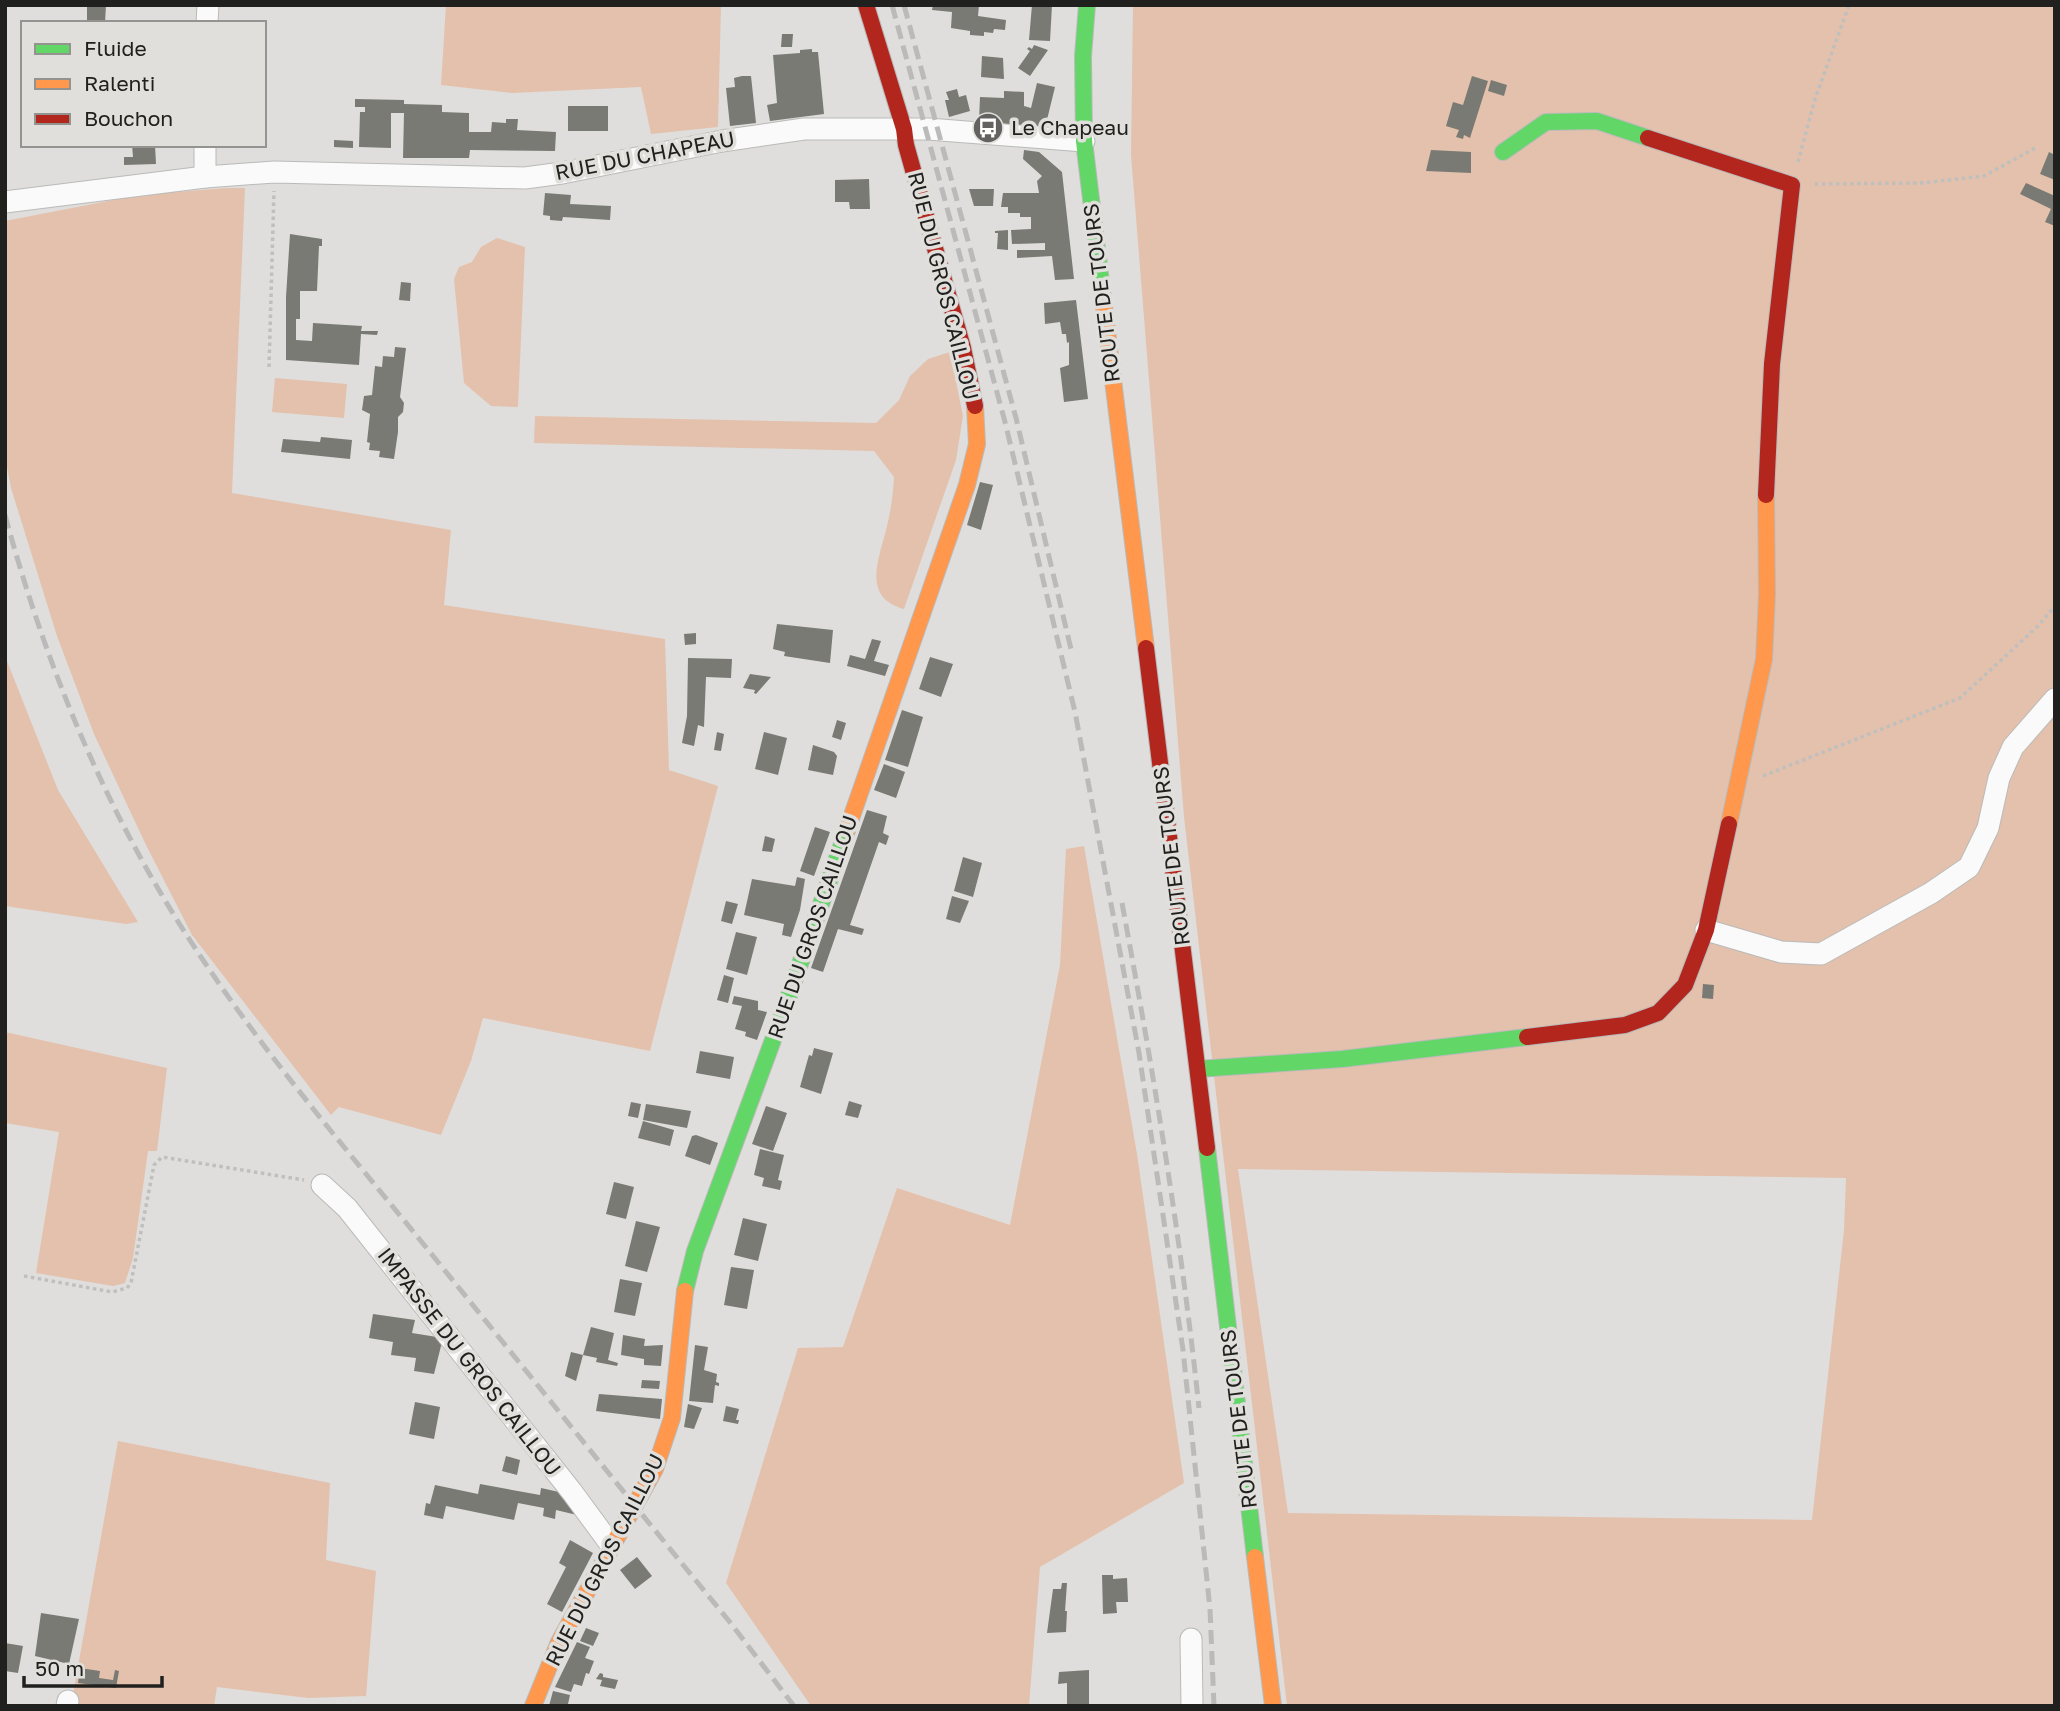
<svg xmlns="http://www.w3.org/2000/svg" width="2060" height="1711" font-family="'Golos Text',sans-serif">
<style>
.green{fill:#e4c1ac;fill-rule:evenodd}
.building{fill:#797a73}
.lines{fill:none;stroke-linecap:round;stroke-linejoin:round}
.street-casing{stroke:#babab9;stroke-width:23}
.fast-casing{stroke:#babab9;stroke-width:18}
.slow-casing{stroke:#babab9;stroke-width:18}
.jam-casing{stroke:#babab9;stroke-width:18}
.path{stroke:#bfbfbe;stroke-width:3.5;stroke-dasharray:3.5 3.5;stroke-linecap:butt}
.street{stroke:#fafafa;stroke-width:21}
.fast{stroke:#63d668;stroke-width:16}
.slow{stroke:#ff974d;stroke-width:16}
.jam{stroke:#b3261e;stroke-width:16}
.rail{stroke:#bababa;stroke-width:5;stroke-dasharray:14 7;stroke-linecap:butt}
.labels{text-anchor:middle;stroke-width:7;stroke-linejoin:round;paint-order:stroke}
.poi-label{font-size:21px;fill:#20201e;stroke:#e0dfdb;text-anchor:start}
.street-label{font-size:21px;fill:#20201e;stroke:#e0dfdb}
</style>
<rect width="100%" height="100%" fill="#dfdedc"/>
<!-- green -->
<g class="green">
<polygon points="446,5 721,5 718,127 651,134 641,87 512,93 441,85"/>
<path d="M1133 5H2055V1706H1287L1184 817 1131 155ZM1238 1169 1846 1178 1844 1230 1812 1520 1288 1513Z"/>
<polygon points="227,188 245,188 232,493 451,530 444,605 665,639 669,770 718,786 650,1051 483,1018 471,1061 441,1135 339,1107 331,1115 192,935 145,843 94,734 57,636 11,488 5,456 5,221 139,195"/>
<polygon points="497,238 525,247 518,407 491,406 464,383 454,279 459,267 472,262 481,247"/>
<path d="M950 352 963 416 956 460 904 609C860 597 880 557 887 526 891 510 893 494 894 477L874 451 534 443 535 416 876 423 899 400 910 376 928 359Z"/>
<polygon points="275,378 347,384 344,418 272,412"/>
<polygon points="5,656 58,790 138,922 126,924 5,906"/>
<polygon points="1084,846 1137,1154 1184,1483 1040,1567 1029,1706 811,1706 726,1583 798,1348 843,1347 897,1188 1010,1225 1060,965 1066,849"/>
<polygon points="5,1032 167,1068 157,1151 148,1151 133,1258 125,1283 113,1286 36,1273 59,1132 5,1123"/>
<polygon points="118,1441 330,1483 326,1560 376,1571 366,1696 308,1698 217,1687 214,1706 71,1706"/>
</g>
<!-- building -->
<g class="building">
<polygon points="87,5 106,5 105,23 87,23"/>
<polygon points="933,5 979,5 978,16 1006,20 1005,30 994,29 993,33 984,32 984,36 970,35 970,31 951,28 952,12 932,10"/>
<polygon points="1032,5 1052,5 1050,41 1029,40"/>
<polygon points="782,34 793,34 792,47 781,47"/>
<polygon points="1034,45 1048,50 1030,76 1018,68 1030,51 1027,49 1029,47 1032,49"/>
<polygon points="812,49 812,52 818,52 824,114 770,121 767,105 777,103 773,55 800,53 800,50"/>
<polygon points="982,56 1003,58 1004,79 981,77"/>
<polygon points="742,76 751,76 756,123 730,126 726,88 735,87 734,78"/>
<polygon points="1472,76 1488,81 1470,138 1464,135 1463,139 1456,137 1459,130 1446,126 1453,102 1463,105"/>
<polygon points="1491,80 1507,85 1504,96 1488,91"/>
<polygon points="1037,83 1055,87 1044,132 997,122 979,121 980,97 1004,98 1004,91 1024,92 1024,106 1031,108"/>
<polygon points="957,89 959,97 966,95 970,111 949,117 945,100 949,100 946,92"/>
<polygon points="355,99 404,100 404,104 442,105 442,112 469,113 469,132 491,132 492,122 506,123 506,119 518,119 517,130 556,132 555,151 470,150 469,158 403,158 404,113 391,113 391,148 359,147 360,112 365,112 365,107 355,107"/>
<rect x="568" y="106" width="40" height="25"/>
<polygon points="334,140 353,141 353,148 334,147"/>
<polygon points="132,145 155,145 156,164 124,165 124,157 133,157"/>
<polygon points="1024,150 1039,152 1062,172 1074,279 1055,280 1052,256 1017,258 1017,250 1045,250 1045,243 1012,244 1011,230 1031,229 1031,217 1020,217 1020,213 1008,213 1008,207 1001,207 1003,193 1039,193 1037,181 1042,176 1023,159"/>
<polygon points="1431,150 1471,152 1471,173 1426,171"/>
<polygon points="2049,152 2055,155 2055,180 2040,174"/>
<polygon points="869,179 870,209 850,209 849,202 835,202 835,180"/>
<polygon points="2026,183 2055,196 2055,226 2045,222 2051,209 2020,194"/>
<polygon points="969,189 994,189 993,206 974,206"/>
<polygon points="545,193 571,195 570,204 611,206 610,220 563,217 562,221 550,220 550,216 543,215"/>
<polygon points="1008,230 1008,250 997,249 998,233 995,233 995,231"/>
<polygon points="290,234 322,239 322,246 319,246 317,291 300,291 300,319 296,319 296,340 312,341 313,323 362,326 361,331 378,331 377,335 361,334 359,365 286,360 286,297"/>
<polygon points="401,282 411,283 410,301 399,300"/>
<polygon points="1076,300 1088,399 1064,402 1060,368 1069,365 1069,342 1067,343 1066,334 1062,334 1060,322 1045,324 1044,303"/>
<polygon points="395,347 406,348 400,397 404,403 403,412 398,417 398,432 394,459 379,457 380,451 369,450 370,443 367,442 370,414 362,410 364,396 372,395 375,366 382,367 383,356 394,357"/>
<polygon points="321,437 352,440 350,459 281,452 283,439 320,442"/>
<polygon points="980,482 993,485 981,530 967,525"/>
<polygon points="777,624 833,630 830,663 784,656 785,652 773,649"/>
<polygon points="696,633 696,644 685,645 684,634"/>
<polygon points="872,639 881,641 874,661 889,665 885,676 847,666 850,655 865,659"/>
<polygon points="930,657 953,664 941,697 919,689"/>
<polygon points="688,658 732,659 731,678 706,677 704,727 698,725 694,746 682,743 687,716"/>
<polygon points="750,674 771,677 756,694 754,693 755,690 743,688"/>
<polygon points="902,710 923,717 908,767 885,760"/>
<polygon points="837,720 846,723 841,740 832,737"/>
<polygon points="717,732 724,734 721,751 714,750"/>
<polygon points="764,732 787,738 778,775 755,769"/>
<polygon points="813,745 834,752 837,756 833,775 808,770"/>
<polygon points="884,764 905,772 896,798 874,790"/>
<polygon points="867,810 887,816 883,833 889,836 886,845 879,842 850,925 864,929 862,935 838,929 823,972 811,968"/>
<polygon points="815,827 830,832 814,876 800,871"/>
<polygon points="765,836 775,839 772,852 762,851"/>
<polygon points="963,857 982,863 973,897 954,891"/>
<polygon points="797,877 805,879 800,910 791,937 782,935 784,924 744,915 752,879 795,886"/>
<polygon points="952,896 969,901 960,923 946,919"/>
<polygon points="726,901 738,904 732,924 721,921"/>
<polygon points="736,932 757,937 747,975 726,969"/>
<polygon points="724,975 734,978 728,1003 717,1000"/>
<polygon points="1703,984 1714,985 1713,999 1702,998"/>
<polygon points="734,996 758,1001 758,1010 767,1012 757,1040 745,1036 746,1032 735,1029 742,1006 732,1004"/>
<polygon points="814,1048 833,1053 821,1094 800,1087 809,1055 812,1056"/>
<polygon points="700,1051 734,1057 730,1079 696,1073"/>
<polygon points="849,1101 862,1105 858,1118 845,1115"/>
<polygon points="631,1102 641,1104 638,1118 628,1116"/>
<polygon points="646,1104 691,1111 687,1128 643,1120"/>
<polygon points="766,1106 787,1113 773,1151 752,1144"/>
<polygon points="643,1121 674,1130 670,1146 638,1138"/>
<polygon points="696,1135 718,1143 710,1165 685,1156 692,1136"/>
<polygon points="760,1149 784,1155 778,1180 782,1181 780,1190 762,1186 764,1178 754,1175"/>
<polygon points="614,1182 634,1187 626,1219 606,1214"/>
<polygon points="743,1218 767,1224 758,1261 734,1255"/>
<polygon points="636,1221 660,1227 647,1272 625,1266"/>
<polygon points="731,1267 754,1270 747,1309 724,1305"/>
<polygon points="620,1279 642,1283 635,1316 614,1312"/>
<polygon points="373,1314 415,1320 412,1333 443,1338 434,1374 414,1371 416,1358 391,1355 393,1342 369,1338"/>
<polygon points="591,1327 614,1333 608,1360 618,1363 617,1366 596,1362 597,1358 583,1355"/>
<polygon points="623,1335 645,1339 644,1346 663,1345 661,1366 644,1365 644,1359 621,1355"/>
<polygon points="695,1345 708,1347 704,1370 717,1374 716,1382 719,1383 719,1386 715,1385 713,1403 689,1401"/>
<polygon points="571,1352 583,1355 576,1381 565,1376"/>
<polygon points="642,1380 660,1381 659,1389 641,1388"/>
<polygon points="599,1394 662,1399 660,1419 596,1411"/>
<polygon points="415,1402 440,1407 434,1439 409,1434"/>
<polygon points="688,1404 702,1408 694,1429 684,1427"/>
<polygon points="726,1406 739,1409 736,1420 739,1420 738,1424 723,1421"/>
<polygon points="506,1456 520,1460 517,1475 502,1471"/>
<polygon points="480,1484 540,1495 541,1488 559,1492 577,1515 556,1510 555,1519 543,1516 544,1508 518,1503 514,1520 446,1506 443,1519 424,1515 426,1503 430,1504 435,1485 478,1494"/>
<polygon points="570,1540 593,1553 562,1612 547,1604 566,1567 559,1563"/>
<polygon points="637,1557 652,1576 635,1589 620,1570"/>
<polygon points="1102,1575 1113,1575 1113,1579 1127,1578 1128,1602 1116,1602 1117,1613 1103,1614"/>
<polygon points="1062,1583 1067,1583 1065,1611 1067,1611 1066,1632 1047,1633 1053,1589 1061,1589"/>
<polygon points="41,1613 79,1619 69,1664 35,1656"/>
<polygon points="586,1628 599,1633 593,1646 580,1641"/>
<polygon points="577,1642 590,1647 585,1658 594,1661 589,1674 586,1673 582,1686 574,1684 571,1692 555,1687"/>
<polygon points="5,1643 23,1646 18,1673 5,1671"/>
<polygon points="80,1668 100,1671 99,1678 113,1680 115,1670 119,1671 116,1688 78,1683"/>
<polygon points="1089,1670 1089,1706 1067,1706 1067,1683 1058,1684 1059,1672"/>
<polygon points="600,1673 603,1674 603,1677 618,1680 615,1689 600,1686 602,1680 596,1679"/>
<polygon points="553,1691 570,1695 568,1704 573,1706 549,1706"/>
</g>
<g class="lines">
<!-- street casing -->
<g class="street-casing">
<g id="street">
<polyline points="207,23 208,5"/>
<polyline points="205,145 205,177"/>
<polyline points="5,202 205,177 274,172 525,178 562,173 722,141 804,129 928,129 1084,141"/>
<polyline points="1706,930 1781,952 1821,954 1931,893 1969,867 1988,828 1999,778 2013,747 2055,699"/>
<polyline points="322,1185 347,1208 572,1492 611,1545"/>
<polyline points="1191,1639 1192,1706"/>
<polyline points="67,1706 68,1701"/>
</g>
</g>
<!-- fast casing -->
<g class="fast-casing">
<g id="fast">
<polyline points="1087,5 1083,56 1084,141 1104,307"/>
<polyline points="1503,152 1546,122 1597,121 1648,138"/>
<polyline points="1198,1069 1342,1059 1527,1037"/>
<polyline points="1207,1148 1255,1557"/>
<polyline points="685,1291 695,1251 780,1021 847,830"/>
</g>
</g>
<!-- slow casing -->
<g class="slow-casing">
<g id="slow">
<polyline points="1104,307 1146,648"/>
<polyline points="1729,824 1764,659 1767,594 1766,495"/>
<polyline points="847,830 967,485 977,444 975,406"/>
<polyline points="1255,1557 1273,1706"/>
<polyline points="533,1706 559,1642 655,1469 672,1418 685,1291"/>
</g>
</g>
<!-- jam casing -->
<g class="jam-casing">
<g id="jam">
<polyline points="866,5 904,129 906,145 963,348 975,406"/>
<polyline points="1648,138 1792,185 1772,364 1766,495"/>
<polyline points="1146,648 1207,1148"/>
<polyline points="1527,1037 1625,1025 1658,1013 1685,985 1706,930 1729,824"/>
</g>
</g>
<!-- path -->
<g class="path">
<polyline points="1798,162 1815,99 1849,5"/>
<polyline points="1815,184 1922,183 1984,176 2037,147"/>
<polyline points="269,367 274,191"/>
<polyline points="1763,776 1960,698 2038,626 2055,606"/>
<polyline points="24,1276 112,1292 127,1288 131,1283 154,1165 162,1157 304,1180"/>
</g>
<!-- street -->
<use href="#street" class="street"/>
<!-- fast -->
<use href="#fast" class="fast"/>
<!-- slow -->
<use href="#slow" class="slow"/>
<!-- jam -->
<use href="#jam" class="jam"/>
<!-- rail -->
<g class="rail">
<polyline points="892,5 1005,422 1075,712 1139,1053 1183,1350 1210,1609 1214,1706"/>
<polyline points="904,5 1016,418 1071,649"/>
<path d="M5 515C48 674 111 824 203 960 271 1062 352 1156 429 1251 529 1374 628 1498 729 1621L794 1706"/>
<path d="M1122 903C1153 1070 1181 1238 1199 1408"/>
</g>
</g>
<!-- icons -->
<defs>
<g id="bus-disc" transform="scale(1.575)"><circle r="9.5" fill="#636260" stroke="#e0dfdb"/><path d="M-5-6H5V4H4V6H2V4H-2V6H-4V4H-5ZM-3.5-4V0h7V-4ZM-3.5 1.2v1.5H-2V1.2ZM2 1.2v1.5H3.5V1.2Z" fill="#fff"/></g>
</defs>
<g fill-rule="evenodd">
<use href="#bus-disc" x="988" y="128"/>
</g>
<g class="labels">
<!-- poi labels -->
<g class="poi-label">
<text x="1011" y="135">Le Chapeau</text>
</g>
<!-- street labels -->
<g class="street-label">
<text transform="translate(645 156) rotate(-11)" y="7">RUE DU CHAPEAU</text>
<text transform="translate(943 286) rotate(76)" y="7">RUE DU GROS CAILLOU</text>
<text transform="translate(1102 293) rotate(-97)" y="7">ROUTE DE TOURS</text>
<text transform="translate(1172 856) rotate(-97)" y="7">ROUTE DE TOURS</text>
<text transform="translate(813 927) rotate(-71)" y="7">RUE DU GROS CAILLOU</text>
<text transform="translate(469 1362) rotate(52)" y="7">IMPASSE DU GROS CAILLOU</text>
<text transform="translate(1239 1419) rotate(-97)" y="7">ROUTE DE TOURS</text>
<text transform="translate(605 1560) rotate(-63)" y="7">RUE DU GROS CAILLOU</text>
</g>
</g>
<!-- border -->
<rect width="2060" height="1711" fill="none" stroke="#20201e" stroke-width="14"/>
<!-- legend -->
<rect x="21" y="21" width="245" height="126" fill="#e0dfdb" stroke="#93938f" stroke-width="2"/>
<rect x="35" y="44" width="35" height="10" fill="#63d668" stroke="#93938f" stroke-width="2"/>
<text x="84" y="56" font-size="21" fill="#20201e">Fluide</text>
<rect x="35" y="79" width="35" height="10" fill="#ff974d" stroke="#93938f" stroke-width="2"/>
<text x="84" y="91" font-size="21" fill="#20201e">Ralenti</text>
<rect x="35" y="114" width="35" height="10" fill="#b3261e" stroke="#93938f" stroke-width="2"/>
<text x="84" y="126" font-size="21" fill="#20201e">Bouchon</text>
<!-- scale -->
<path d="M24 1676v10h138v-10" fill="none" stroke="#20201e" stroke-width="3.5"/>
<text x="35" y="1676" font-size="21" fill="#20201e" stroke="#e0dfdb" stroke-width="5" paint-order="stroke">50 m</text>
</svg>
